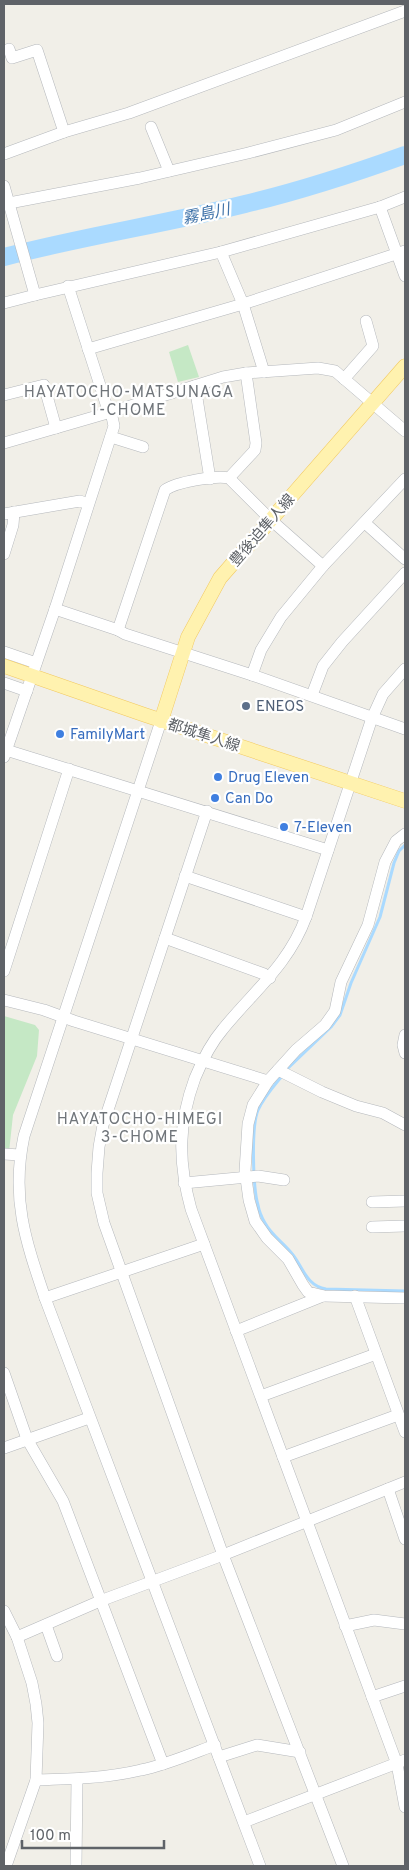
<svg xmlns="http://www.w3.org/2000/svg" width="409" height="1870" font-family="Overpass,'Noto Sans JP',sans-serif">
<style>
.green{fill:#c5e8c5}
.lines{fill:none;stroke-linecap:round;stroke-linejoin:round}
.stream{stroke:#aadaff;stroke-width:3}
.river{stroke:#aadaff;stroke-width:18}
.minor-casing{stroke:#b5b8bc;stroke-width:12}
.major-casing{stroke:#f2c960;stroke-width:15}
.minor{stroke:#fff;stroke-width:11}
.major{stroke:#fff2af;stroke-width:14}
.service-dot{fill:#5c6f8a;stroke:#fff;stroke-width:2}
.shop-dot{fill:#3f7fe0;stroke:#fff;stroke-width:2}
.labels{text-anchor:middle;stroke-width:4.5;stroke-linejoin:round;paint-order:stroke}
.street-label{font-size:15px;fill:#5f6368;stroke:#fff}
.service-label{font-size:15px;fill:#4e5e75;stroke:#fff;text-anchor:start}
.shop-label{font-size:15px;fill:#366cbe;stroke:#fff;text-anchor:start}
.water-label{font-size:16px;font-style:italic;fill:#4174aa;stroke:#fff}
.neighbourhood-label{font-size:16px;letter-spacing:1px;fill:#70757a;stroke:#fff}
</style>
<rect width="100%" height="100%" fill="#f1efe8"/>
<!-- green -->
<g class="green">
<polygon points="188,345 199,377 178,382 169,352"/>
<polygon points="4,1016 35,1025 39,1030 37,1056 13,1115 9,1152 4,1152"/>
</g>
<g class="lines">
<!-- stream -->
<g class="stream">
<polyline points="285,1071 331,1027 340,1015 351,983 380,917 394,863 399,851 405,845"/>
<path d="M282 1076C273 1087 264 1097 258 1110 251 1127 253 1188 258 1205 259 1211 262 1218 265 1223 272 1236 284 1243 293 1255 303 1268 307 1286 326 1289L405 1291"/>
</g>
<!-- river -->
<path class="river" d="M4 257C84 236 165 224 245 204 300 191 352 174 405 155"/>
<!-- minor casing -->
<g class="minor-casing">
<g id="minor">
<polyline points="9,49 12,58 37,50 64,132"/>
<polyline points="151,127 169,171"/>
<polyline points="4,154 64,132 129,113 405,11"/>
<polyline points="4,186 35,295 4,303"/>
<polyline points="4,204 140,178 248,153 336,130 405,102"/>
<polyline points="380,207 405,276"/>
<polyline points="221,252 243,304 264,372"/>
<polyline points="35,295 221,252 380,207 405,197"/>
<polyline points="88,349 243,304 405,251"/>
<polyline points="344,379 373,346 366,321"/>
<polyline points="195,386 210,479"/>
<polyline points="4,395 44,385 56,428"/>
<polyline points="111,437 143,447"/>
<polyline points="4,443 111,412 223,377 246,373 318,368 335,371 405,431"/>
<polyline points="229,478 255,450 256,443 246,373"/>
<polyline points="405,479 323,566 281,617 261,650 252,675 405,729"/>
<polyline points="4,514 80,501 88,504"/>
<polyline points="365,523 405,559"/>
<polyline points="4,554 13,525 14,512"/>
<path d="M55 609 118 630 165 490C176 482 216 475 229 478L271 520 323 566"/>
<polyline points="118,630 125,634 252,675"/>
<polyline points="4,652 36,663"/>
<path d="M405 669 383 694 372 718 306 917C289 964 254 991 223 1029 211 1043 202 1061 195 1078 178 1124 178 1162 191 1209L397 1764 405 1807"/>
<polyline points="4,683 27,691"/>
<polyline points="312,695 323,666 342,642 405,573"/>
<path d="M161 721 24 1136C11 1198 25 1239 45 1298L260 1866"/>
<polyline points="6,750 328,850"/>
<polyline points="4,757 55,609 114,426 111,412 107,407 68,286"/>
<polyline points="207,811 103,1125 99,1147 97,1173 97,1193 104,1223 223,1555 343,1866"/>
<polyline points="405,834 396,841 385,862 368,925 341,982 335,1011 325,1025 296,1050 268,1081 253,1105 248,1124 245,1171 249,1200 255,1221 267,1238 288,1259 303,1285 308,1292 324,1296 405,1298"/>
<polyline points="185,876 306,917"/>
<polyline points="165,938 264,974 270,978"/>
<polyline points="4,971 69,769"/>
<polyline points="4,1000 44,1010 74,1021 268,1081"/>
<polyline points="405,1035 403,1045 405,1053"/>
<polyline points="278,1070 322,1092 356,1106 383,1113 405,1125"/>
<polyline points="4,1154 20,1155"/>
<polyline points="184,1183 258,1176 284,1180"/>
<polyline points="372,1202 405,1201"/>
<polyline points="372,1227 405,1226"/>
<polyline points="355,1296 405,1432"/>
<polyline points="45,1298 204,1244"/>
<polyline points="236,1331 323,1296"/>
<polyline points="4,1373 27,1439 63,1501 163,1764"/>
<polyline points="261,1396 376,1354"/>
<polyline points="4,1448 89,1418"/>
<polyline points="283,1457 398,1415"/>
<polyline points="388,1489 405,1539"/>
<polyline points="4,1611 17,1637 32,1683 36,1704 38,1723 36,1780 6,1866"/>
<polyline points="46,1625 57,1656"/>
<polyline points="345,1626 374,1620 405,1624"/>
<polyline points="17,1637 100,1601 223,1555 405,1482"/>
<polyline points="372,1697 405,1686"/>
<polyline points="219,1757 257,1745 300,1752"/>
<path d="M36 1780C71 1779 107 1778 141 1770 166 1765 191 1754 215 1745"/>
<polyline points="244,1822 405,1760"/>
<polyline points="76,1866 77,1779"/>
</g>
</g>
<!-- major casing -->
<g class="major-casing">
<g id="major">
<polyline points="4,666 145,715 405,801"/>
<polyline points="161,721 188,637 220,578 405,366"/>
</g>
</g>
<!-- minor -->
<use href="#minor" class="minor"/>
<!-- major -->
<use href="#major" class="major"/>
</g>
<!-- markers -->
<circle class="service-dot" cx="246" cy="706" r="5"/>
<g class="shop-dot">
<circle cx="60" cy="734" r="5"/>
<circle cx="218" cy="777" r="5"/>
<circle cx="215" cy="798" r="5"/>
<circle cx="284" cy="827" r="5"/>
</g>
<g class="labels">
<!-- street labels -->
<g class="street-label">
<text transform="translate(262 530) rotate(-49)" y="5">豊後迫隼人線</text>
<text transform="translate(204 735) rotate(18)" y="5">都城隼人線</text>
</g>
<!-- service labels -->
<g class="service-label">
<text x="256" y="711">ENEOS</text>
</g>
<!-- shop labels -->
<g class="shop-label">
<text x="70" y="739">FamilyMart</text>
<text x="228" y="782">Drug Eleven</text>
<text x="225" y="803">Can Do</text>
<text x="294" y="832">7-Eleven</text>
</g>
<!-- water labels -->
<g class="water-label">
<text transform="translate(206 213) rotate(-12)" y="6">霧島川</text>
</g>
<!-- neighbourhood labels -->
<g class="neighbourhood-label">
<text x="129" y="397">HAYATOCHO-MATSUNAGA<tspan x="129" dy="18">1-CHOME</tspan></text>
<text x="140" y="1124">HAYATOCHO-HIMEGI<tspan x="140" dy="18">3-CHOME</tspan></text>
</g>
</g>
<!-- border -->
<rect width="409" height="1870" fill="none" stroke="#5f6368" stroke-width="10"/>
<!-- scale -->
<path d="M22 1840v8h142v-8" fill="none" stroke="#5f6368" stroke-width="2.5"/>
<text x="30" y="1840" font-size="15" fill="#5f6368" stroke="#ffffff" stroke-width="4" paint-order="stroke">100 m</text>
</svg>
